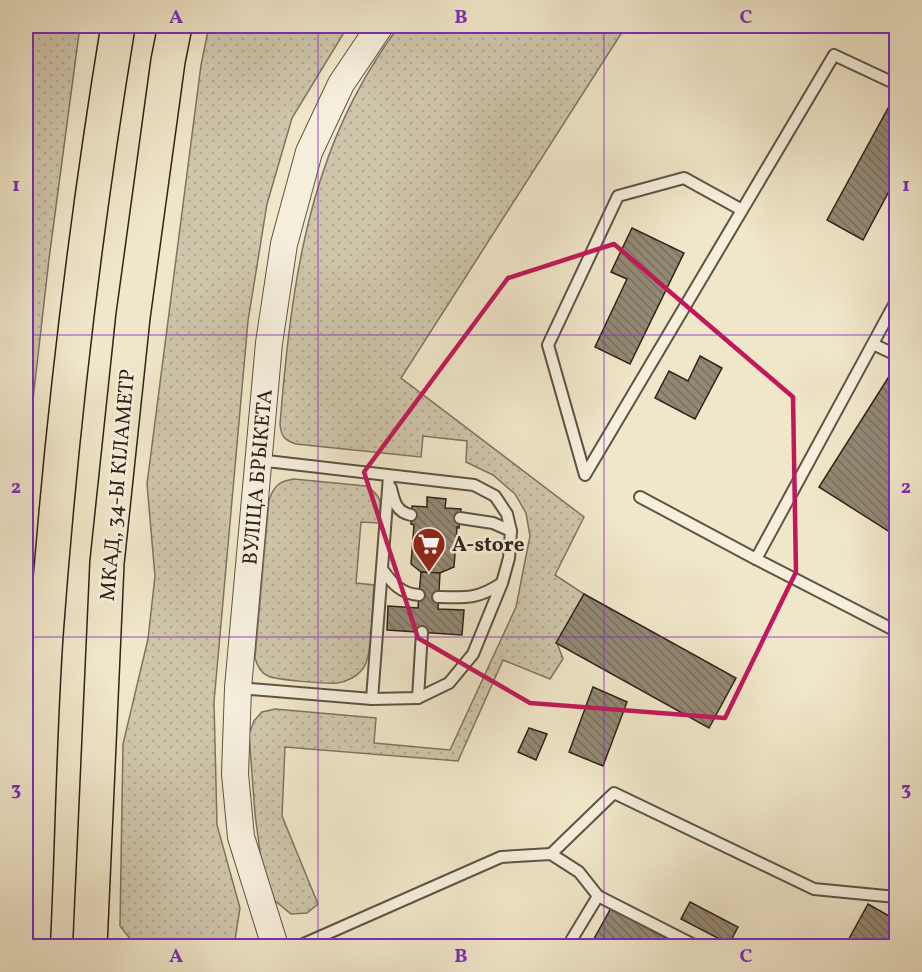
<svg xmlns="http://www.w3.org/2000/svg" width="922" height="972" font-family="Vollkorn,serif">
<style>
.grass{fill:url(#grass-dots);stroke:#7e7462;stroke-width:1.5}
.building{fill:url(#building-back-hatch);stroke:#2e2318;stroke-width:1.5}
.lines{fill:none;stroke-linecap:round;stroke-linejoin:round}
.service-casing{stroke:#5e5444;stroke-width:14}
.tertiary-casing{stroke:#5e5444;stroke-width:28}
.trunk-casing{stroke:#2e2318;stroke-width:36}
.service{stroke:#f5efdc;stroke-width:10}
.tertiary{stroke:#f5efdc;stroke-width:26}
.trunk{stroke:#f0e6c9;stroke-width:33}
.marked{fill:none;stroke:#c2185b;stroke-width:4.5;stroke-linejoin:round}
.grid{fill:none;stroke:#7b2cbf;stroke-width:1.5;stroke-opacity:0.55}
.labels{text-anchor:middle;stroke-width:5;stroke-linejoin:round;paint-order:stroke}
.street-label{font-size:21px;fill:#2e2318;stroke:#f5efdc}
.poi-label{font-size:21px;font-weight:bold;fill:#2e2318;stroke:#f5efdc;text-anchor:start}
.neatline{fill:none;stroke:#7b2cbf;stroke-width:2}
.grid-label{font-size:20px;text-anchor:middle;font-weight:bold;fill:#7b2cbf}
</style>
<defs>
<pattern id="grass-dots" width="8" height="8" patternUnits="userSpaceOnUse" patternTransform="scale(1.5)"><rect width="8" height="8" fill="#cfc5ab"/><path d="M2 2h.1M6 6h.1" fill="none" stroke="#b2a992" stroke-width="1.8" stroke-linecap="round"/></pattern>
<pattern id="building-back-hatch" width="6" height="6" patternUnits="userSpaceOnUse" patternTransform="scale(1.5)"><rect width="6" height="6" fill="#938874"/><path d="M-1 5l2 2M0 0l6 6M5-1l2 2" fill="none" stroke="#786f5e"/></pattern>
</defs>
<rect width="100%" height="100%" fill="#f0e6c9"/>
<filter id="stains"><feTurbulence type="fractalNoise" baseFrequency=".00333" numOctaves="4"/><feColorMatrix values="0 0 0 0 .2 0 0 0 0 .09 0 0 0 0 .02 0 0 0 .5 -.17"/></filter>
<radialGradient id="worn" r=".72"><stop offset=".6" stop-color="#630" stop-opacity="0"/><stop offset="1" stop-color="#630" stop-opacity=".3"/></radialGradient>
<!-- grass -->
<g class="grass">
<polygon points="26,26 80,26 49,259 26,461"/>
<polygon points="209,26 348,26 292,118 267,204 248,321 214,702 217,825 240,908 234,946 136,946 120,926 123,744 148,639 155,576 147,484 201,65"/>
<path d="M400 26H626L401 378 584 517 555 575 584 594 557 643 563 659 550 679 503 660 458 761 285 747 282 816 318 904 307 913 291 914 274 900 263 874 255 814 249 734 254 721 262 712 275 709 376 718 374 743 450 750 516 607 530 536 526 513 515 494 493 475 466 462 467 441 423 436 421 457 296 444C284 440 281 436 280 424 290 304 303 185 365 78 376 59 386 42 400 26Z"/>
<path d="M294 479 366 486C384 497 381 504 379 523L361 522 356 583 374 585C372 603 373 653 364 667 358 676 347 682 337 683 327 684 276 680 268 676 260 673 257 665 255 658L269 500C274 486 279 481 294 479Z"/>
</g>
<!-- building -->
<g class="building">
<polygon points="892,101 896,103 896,178 863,240 827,220"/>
<polygon points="632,228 684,253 630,364 595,347 627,279 611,272"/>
<polygon points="700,356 722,368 695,419 655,398 669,371 688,381"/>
<polygon points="895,367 896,368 896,536 819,487"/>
<polygon points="427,497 446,499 445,508 461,509 459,528 457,527 454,567 440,573 421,572 411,564 414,525 411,524 412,506 427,507"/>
<polygon points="421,572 440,573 438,609 464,610 462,635 387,630 388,606 418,608"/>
<polygon points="584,594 736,678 709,728 556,643"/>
<polygon points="593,687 627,702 603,766 569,752"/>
<polygon points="529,728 547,734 536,760 518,752"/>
<polygon points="690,902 738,927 729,944 681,919"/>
<polygon points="868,904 896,920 896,946 845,946"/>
<polygon points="611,908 681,946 590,946"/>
</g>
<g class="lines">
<!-- service casing -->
<g class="service-casing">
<g id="service">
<polyline points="742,210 684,178 618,196 548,345 585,475 834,55 896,84"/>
<polyline points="896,301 756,559 896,631"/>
<polyline points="873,344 896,355"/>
<path d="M391 488C394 501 396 512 411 515"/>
<polyline points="640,497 756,559"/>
<polyline points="460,518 493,523 511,531"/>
<path d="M382 569C392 583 401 594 419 595"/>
<path d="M438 597C467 598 478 599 502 583"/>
<polyline points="238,688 372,699 418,698 449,683 473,654 502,583 509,558 511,531 507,514 495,496 474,485 258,460"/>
<polyline points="418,698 422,632"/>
<polyline points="372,699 389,476"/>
<polyline points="551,854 614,793 814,889 896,897"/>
<polyline points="598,896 696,946"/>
<polyline points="299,946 501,857 551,854 579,872 598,896 572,939 569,946"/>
</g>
</g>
<!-- tertiary casing -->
<g class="tertiary-casing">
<polyline id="tertiary" points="275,946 241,837 235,774 238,688 269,343 284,244 309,152 341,84 380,26"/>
</g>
<!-- trunk casing -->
<g class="trunk-casing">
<g id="trunk">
<path d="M33 946C38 843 39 739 46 635 61 431 85 227 118 26"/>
<polyline points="90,946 107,563 133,317 168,61 175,26"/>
</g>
</g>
<!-- service -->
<use href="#service" class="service"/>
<!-- tertiary -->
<use href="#tertiary" class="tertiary"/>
<!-- trunk -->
<use href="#trunk" class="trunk"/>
</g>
<!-- marked area -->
<path class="marked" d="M614 244 793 397 796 572 725 718 530 703 418 638 364 472 508 278Z"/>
<!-- grid -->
<path class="grid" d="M318 26V946M604 26V946M26 335H896M26 637H896"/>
<!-- icons -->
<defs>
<g id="supermarket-pin" transform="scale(1.725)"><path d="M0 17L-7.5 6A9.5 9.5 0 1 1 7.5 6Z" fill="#8f2418" stroke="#f5efdc"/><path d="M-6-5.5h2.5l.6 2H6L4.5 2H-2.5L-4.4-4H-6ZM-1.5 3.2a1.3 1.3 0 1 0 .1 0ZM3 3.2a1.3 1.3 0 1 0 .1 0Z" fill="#fff"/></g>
</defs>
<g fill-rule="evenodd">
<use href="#supermarket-pin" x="429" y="544"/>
</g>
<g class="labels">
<!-- street labels -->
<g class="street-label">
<text transform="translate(257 477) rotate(-85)" y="7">ВУЛІЦА БРЫКЕТА</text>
<text transform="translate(117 485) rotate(-85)" y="7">МКАД, 34-Ы КІЛАМЕТР</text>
</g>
<!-- poi labels -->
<g class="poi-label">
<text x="452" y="551">А-store</text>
</g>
</g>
<!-- margin -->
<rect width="922" height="972" fill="none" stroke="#f0e6c9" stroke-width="66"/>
<rect x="33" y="33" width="856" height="906" class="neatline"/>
<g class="grid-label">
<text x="176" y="23">A</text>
<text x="461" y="23">B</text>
<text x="746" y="23">C</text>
<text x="16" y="191">1</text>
<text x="906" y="191">1</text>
<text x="16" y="493">2</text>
<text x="906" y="493">2</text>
<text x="16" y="795">3</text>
<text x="906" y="795">3</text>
<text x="176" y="962">A</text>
<text x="461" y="962">B</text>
<text x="746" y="962">C</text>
</g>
<rect width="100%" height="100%" filter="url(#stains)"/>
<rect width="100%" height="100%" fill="url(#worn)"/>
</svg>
